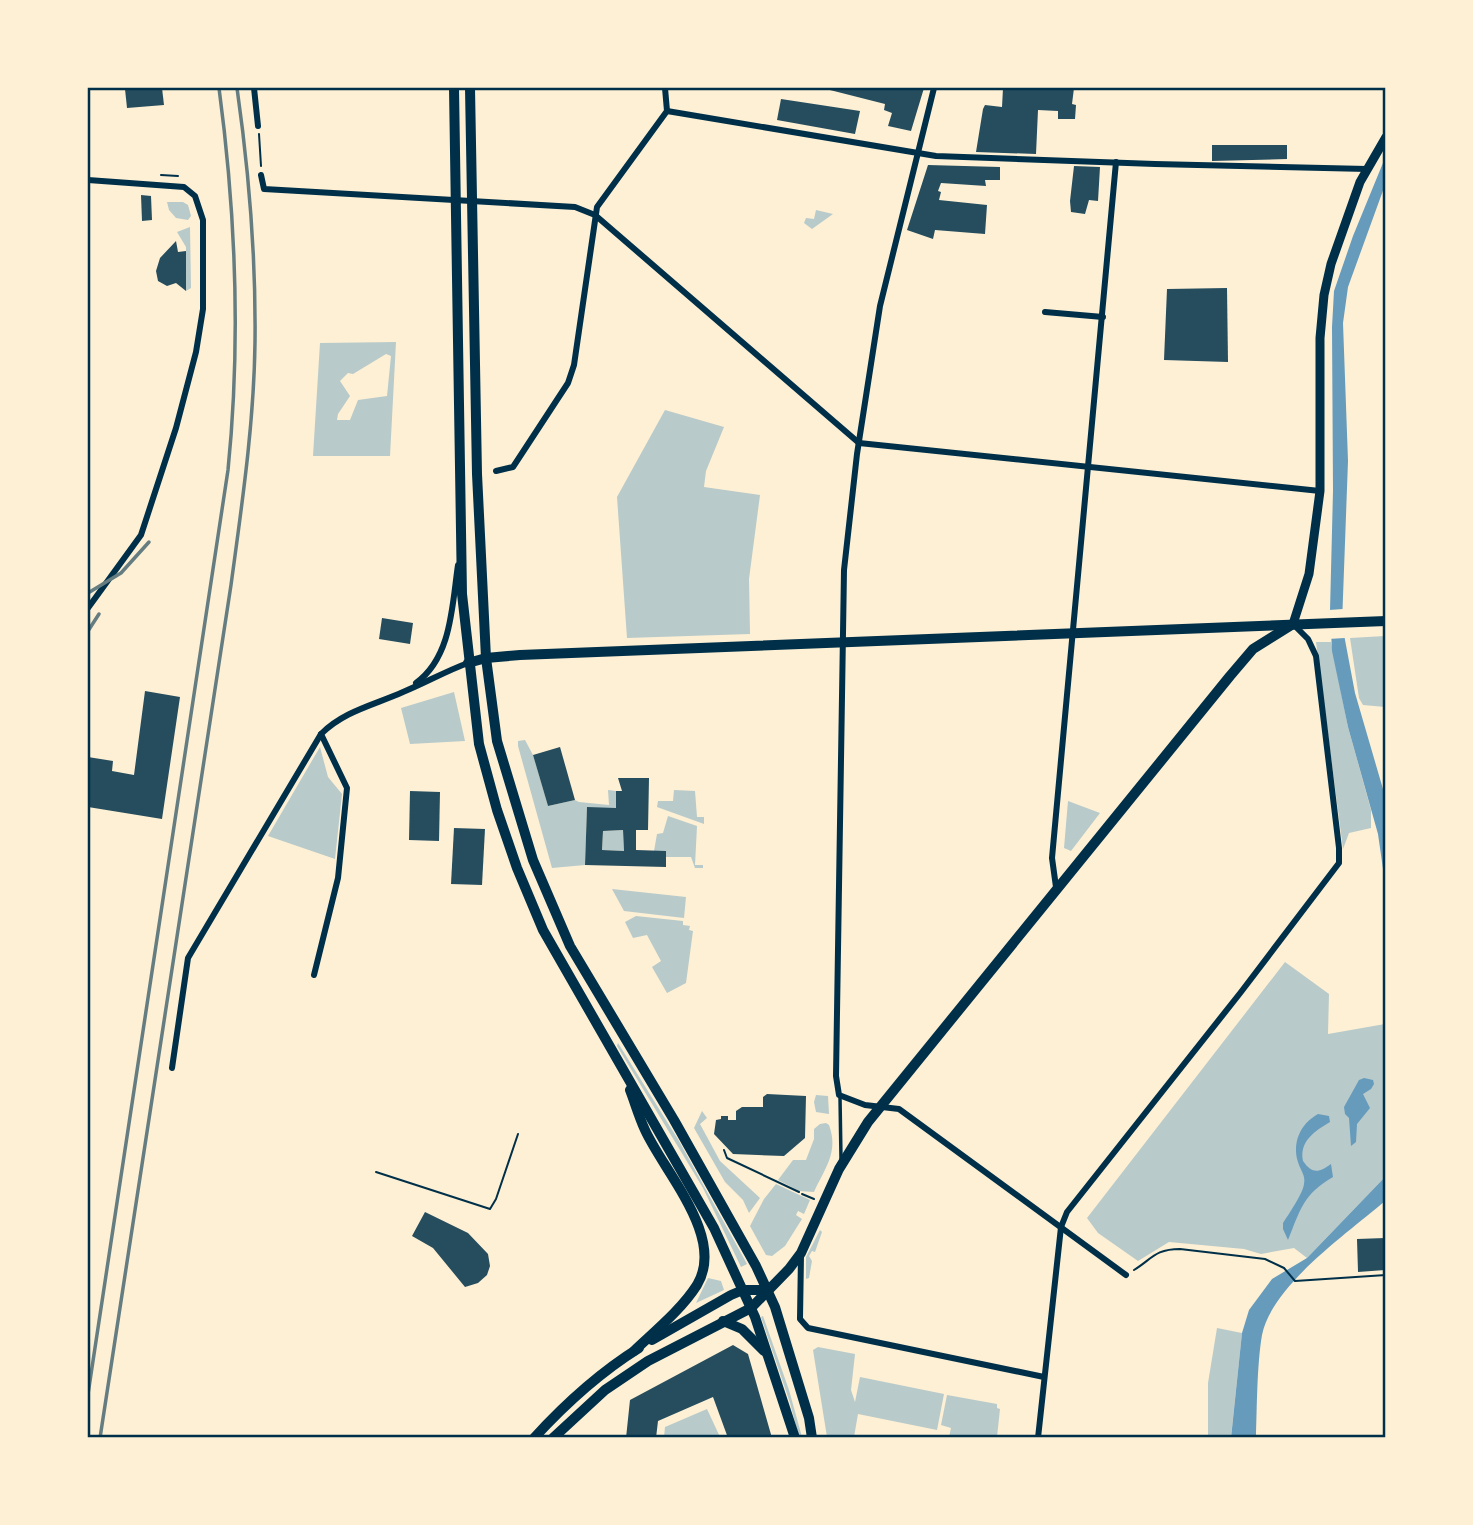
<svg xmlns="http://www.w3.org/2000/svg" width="1473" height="1525" font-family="Lora,serif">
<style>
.green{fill:#b9caca;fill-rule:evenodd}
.water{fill:#669bbc}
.pier{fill:#fdf0d5}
.building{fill:#264d5e;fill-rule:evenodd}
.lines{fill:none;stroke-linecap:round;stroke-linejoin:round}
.path{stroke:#003049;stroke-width:2}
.service{stroke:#003049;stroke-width:3.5}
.minor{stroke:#003049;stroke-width:6}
.secondary{stroke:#003049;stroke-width:9}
.primary{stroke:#003049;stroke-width:10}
.rail{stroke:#657d81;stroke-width:3.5}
.neatline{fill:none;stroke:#003049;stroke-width:2.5}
</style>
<rect width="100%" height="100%" fill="#fdf0d5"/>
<!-- green -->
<g class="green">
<polygon points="167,202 183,202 188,205 191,216 188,220 176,218 169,210"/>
<polygon points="816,210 833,214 812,229 804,223 806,218 814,219"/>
<polygon points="190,227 191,288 186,291 186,247 177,232"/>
<path d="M396 342 390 456H313L320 343ZM386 354 391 356 387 396 358 400 350 420H337L338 414 350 396 340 381 348 373 353 374Z"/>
<polygon points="665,410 724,427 706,471 704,487 760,495 749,579 750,634 627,638 617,497"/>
<polygon points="1385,636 1385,707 1363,705 1359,698 1350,638"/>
<polygon points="1316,642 1331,642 1348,727 1371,810 1371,828 1349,833 1343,849"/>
<polygon points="454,692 465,741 410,744 401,708"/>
<polygon points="525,740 533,755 548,806 575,800 579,802 609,805 608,790 616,791 616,808 587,808 585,865 552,868 518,746 518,741"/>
<polygon points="320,747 328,777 342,794 335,859 268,836"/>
<polygon points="674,790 695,791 697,817 704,817 704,824 657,807 658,801 673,801"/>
<polygon points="1068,801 1100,813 1071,851 1064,848"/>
<polygon points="668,816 697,826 695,865 703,865 703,868 695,868 691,857 666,857 666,851 654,851 657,834 663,833"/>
<polygon points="623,830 624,851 602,850 603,831"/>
<polygon points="612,889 686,897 684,918 624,911"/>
<polygon points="636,916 683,921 683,925 690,926 689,930 693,931 686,983 667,993 652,967 661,961 647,935 633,938 625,922"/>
<polygon points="1285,962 1329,994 1328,1034 1385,1024 1385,1177 1307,1258 1294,1248 1261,1254 1244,1249 1169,1242 1138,1261 1098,1233 1087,1218"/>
<polygon points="618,1043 679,1141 747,1264 741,1267 703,1188 617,1046"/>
<polygon points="816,1095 828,1096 829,1114 816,1112 814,1102"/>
<polygon points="702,1111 707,1118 700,1124 720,1161 760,1198 749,1213 743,1200 725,1182 694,1128"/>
<path d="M826 1123 829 1125C839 1152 825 1168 814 1192L799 1191 778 1180 793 1160H806L814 1139V1129L820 1124Z"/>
<polygon points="776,1184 810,1200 804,1214 798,1211 796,1215 802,1219 785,1246 772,1256 766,1255 750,1226 764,1199"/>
<polygon points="820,1230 822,1232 815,1252 812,1251 809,1256 812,1261 809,1278 806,1279 806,1257"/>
<polygon points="708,1278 721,1281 724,1290 696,1303"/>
<polygon points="763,1316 789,1390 802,1437 799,1437 790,1403 761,1317"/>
<polygon points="1217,1328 1242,1333 1231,1437 1208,1438 1208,1383"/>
<polygon points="818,1347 855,1354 851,1390 855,1402 860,1377 944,1394 937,1430 858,1414 854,1437 827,1437 813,1350"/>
<polygon points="947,1395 997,1404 997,1408 1000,1409 997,1437 949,1437 951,1428 941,1425"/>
<polygon points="707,1409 720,1437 664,1437 665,1427"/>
</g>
<!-- water -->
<g class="water">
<polygon points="1385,158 1385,185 1348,287 1343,323 1348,461 1342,624 1355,693 1385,796 1385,883 1378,834 1348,727 1332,651 1330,611 1333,491 1332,327 1334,291 1353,236"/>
<polygon points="1364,1078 1373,1080 1374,1084 1371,1089 1363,1094 1370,1108 1357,1124 1356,1142 1351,1146 1349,1118 1345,1114 1344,1107 1359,1080"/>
<path d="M1318 1114 1329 1116 1330 1122C1315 1131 1299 1141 1303 1161 1312 1174 1319 1173 1331 1164L1333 1177C1303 1194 1300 1211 1288 1240L1283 1229V1223C1289 1214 1303 1193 1304 1184 1306 1175 1300 1170 1298 1162 1292 1143 1300 1124 1318 1114Z"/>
<path d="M1385 1177V1201C1348 1233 1272 1285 1262 1335 1257 1364 1257 1407 1256 1437L1231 1438 1242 1333 1249 1310 1272 1279 1307 1258Z"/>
</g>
<!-- pier -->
<polygon class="pier" points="1343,609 1345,638 1328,639 1329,610"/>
<!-- building -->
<g class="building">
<polygon points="162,88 164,105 127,108 125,89"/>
<polygon points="822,88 924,88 911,131 888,126 892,113 884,110 885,104"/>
<polygon points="1003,88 1074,88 1072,104 1076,105 1075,119 1058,119 1058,111 1038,110 1036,154 976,152 983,109 985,105 1002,107"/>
<polygon points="781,99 860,111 855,134 777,120"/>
<polygon points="1212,145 1287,145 1287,159 1212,161"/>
<polygon points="928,165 1000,167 1000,180 985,180 986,186 941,183 938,191 941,192 939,200 987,205 985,234 935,230 933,239 907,230"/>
<polygon points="1074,166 1100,167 1098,201 1089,200 1085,214 1071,212 1070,201"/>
<polygon points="141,195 151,196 152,220 142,221"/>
<polygon points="176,241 178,252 186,251 186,291 176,283 167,286 158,281 156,271 160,258"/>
<polygon points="1227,288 1228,362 1164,360 1167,289"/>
<polygon points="382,618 413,623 410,644 379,639"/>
<polygon points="145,691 180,697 162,819 88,807 88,757 113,761 112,771 134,775"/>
<polygon points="560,747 575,800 548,806 533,755"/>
<path d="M618 778H649L648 830H636V850L666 851V867L585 865 587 807 616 808V791H622ZM623 830 624 851 602 850 603 831Z"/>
<polygon points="410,791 440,792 439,841 409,840"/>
<polygon points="454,828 485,829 482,885 451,884"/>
<polygon points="767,1094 806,1096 805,1138 784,1156 733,1154 714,1134 716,1120 721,1119 721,1116 728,1116 728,1120 736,1120 736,1111 742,1107 763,1107 763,1097"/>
<polygon points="425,1212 468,1233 488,1254 490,1266 487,1275 478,1283 465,1287 433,1248 412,1236"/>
<polygon points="1385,1238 1385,1270 1358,1272 1357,1239"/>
<polygon points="733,1345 748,1354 772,1438 728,1438 713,1397 658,1421 656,1438 626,1438 630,1400"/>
</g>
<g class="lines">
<!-- path -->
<g class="path">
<polyline points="259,134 261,166"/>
<polyline points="161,175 178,176"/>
<polyline points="724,1150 727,1158 799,1192"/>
<polyline points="376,1172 490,1209 496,1199 518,1134"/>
<polyline points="802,1194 814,1199"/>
<path d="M1134 1270C1152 1259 1155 1249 1180 1249L1265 1259 1284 1268 1295 1281 1386 1275"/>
</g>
<!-- service -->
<polyline class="service" points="840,1097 841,1159"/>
<!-- minor -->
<g class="minor">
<polyline points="254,88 258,126"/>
<polyline points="934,88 880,306 857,454 844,570 836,1076 839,1095 865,1105 899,1109 1126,1275"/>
<polyline points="667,111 936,156 1155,164 1367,169"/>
<polyline points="261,175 264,189 575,207 595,215 859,443 1320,491"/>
<polyline points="88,180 184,187 195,196 203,220 203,309 196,352 176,428 141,535 88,608"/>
<polyline points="1045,312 1103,317"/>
<polyline points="496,471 513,467 568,383 574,365 597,207 667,111 665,88"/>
<path d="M416 683C452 657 452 605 458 565"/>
<polyline points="1056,887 1052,858 1116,162"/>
<polyline points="314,975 338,878 347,788 321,734"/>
<path d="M172 1068 188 958 321 734C344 711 374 705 403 692 425 683 446 671 468 663"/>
<polyline points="801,1255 800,1319 808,1328 1044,1377"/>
<polyline points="1038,1438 1061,1227 1067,1212 1241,992 1339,863 1339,848 1316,656 1308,639 1294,625"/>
</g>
<!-- secondary -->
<polyline class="secondary" points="1293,624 1309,574 1320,491 1320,338 1324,295 1331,264 1360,182 1386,137"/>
<!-- primary -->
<g class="primary">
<polyline points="454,88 462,594 479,744 497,810 517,868 543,930 714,1228 755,1317 795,1438"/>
<polyline points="470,88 477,474 486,658 497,741 533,860 570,946 674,1120 756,1266 775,1307 809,1418 812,1438"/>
<polyline points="468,663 486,658 520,655 1386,621"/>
<path d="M630 1090C635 1103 639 1117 645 1130 664 1172 726 1237 697 1285 681 1310 655 1331 634 1351"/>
<polyline points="723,1321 742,1329 764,1351"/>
<polyline points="652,1340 731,1295 743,1290 768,1290"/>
<path d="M534 1438C566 1403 599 1373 639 1348"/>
<polyline points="553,1438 605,1390 648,1361 751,1308 789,1269 801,1253 839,1169 868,1122 1230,676 1253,649 1293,624"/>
</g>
<!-- rail -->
<g class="rail">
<polyline points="88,593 121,573 149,542"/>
<polyline points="88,631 99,614"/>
<path d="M88 1394 228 470C241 341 236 215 219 88"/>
<path d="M100 1438 231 585C242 504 254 424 255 342 256 257 249 172 237 88"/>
</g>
</g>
<!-- border -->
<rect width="1473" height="1525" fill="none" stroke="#fdf0d5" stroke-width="178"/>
<rect x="89" y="89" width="1295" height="1347" class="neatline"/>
</svg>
